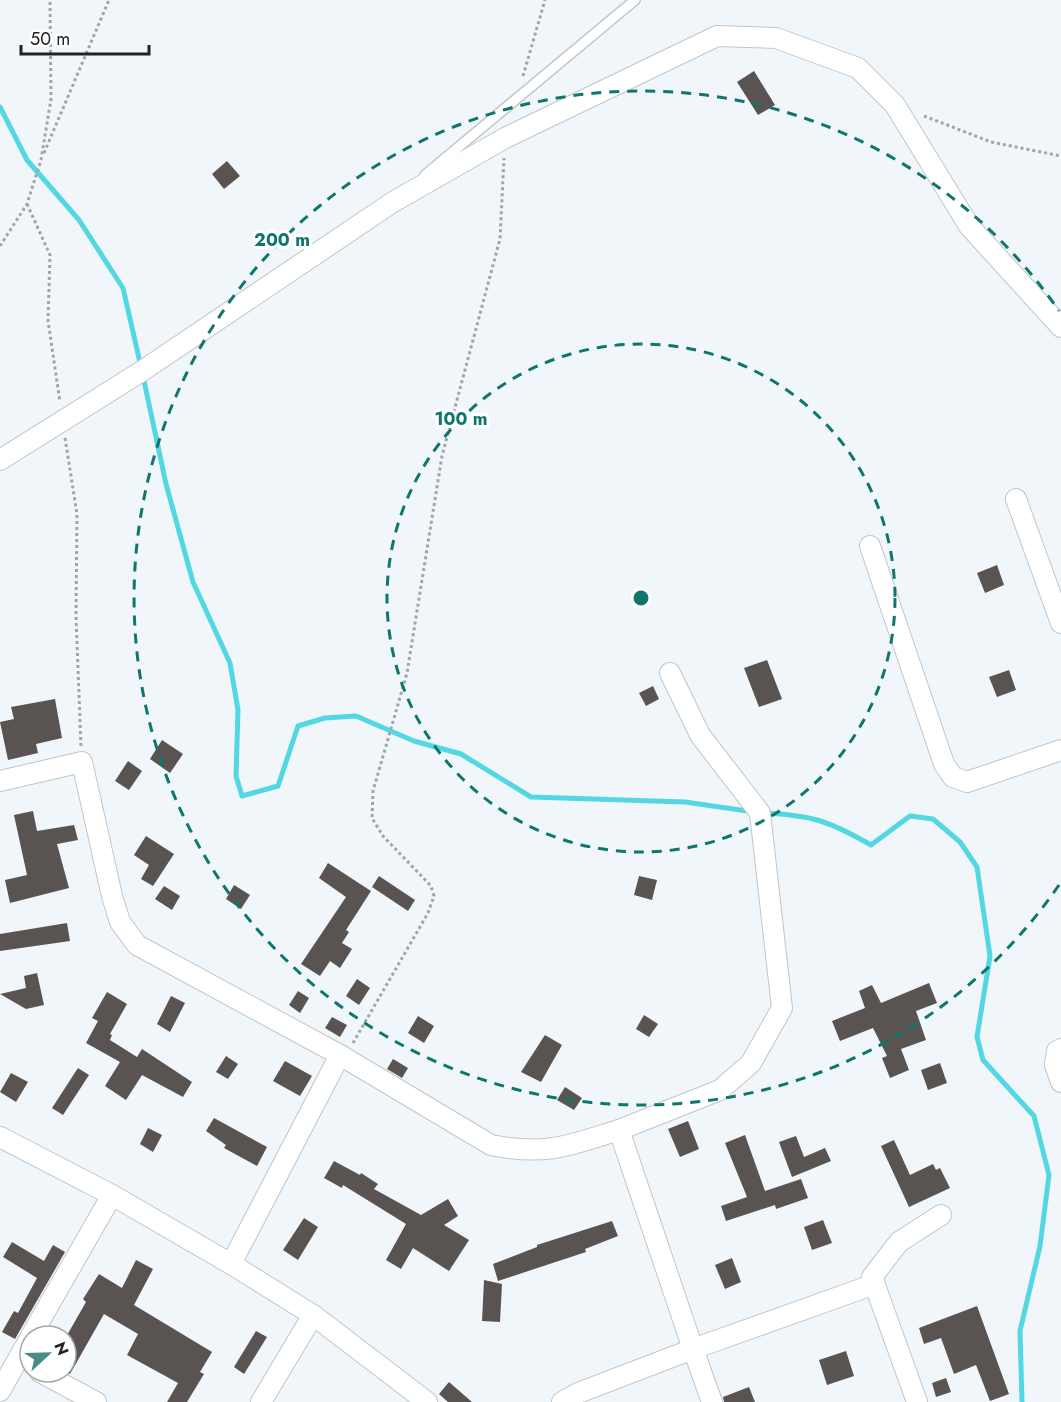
<svg xmlns="http://www.w3.org/2000/svg" width="1061" height="1402" font-family="Jost,sans-serif">
<style>
.lines{fill:none;stroke-linecap:round;stroke-linejoin:round}
.stream{stroke:#53d8e3;stroke-width:5}
.building{fill:#595351}
.lane-casing{stroke:#c0c6ca;stroke-width:12}
.street-casing{stroke:#c0c6ca;stroke-width:22}
.path{stroke:#a1a5a9;stroke-width:3;stroke-dasharray:3 3;stroke-linecap:butt}
.lane{stroke:#fff;stroke-width:9}
.street{stroke:#fff;stroke-width:20}
.ring{fill:none;stroke:#0f766e;stroke-width:3;stroke-dasharray:10 8}
.centre{fill:#0f766e;stroke:#fff;stroke-width:3}
.ring-label{font-size:18px;text-anchor:middle;font-weight:bold;fill:#0f766e;stroke:#fff;stroke-width:6;stroke-linejoin:round;paint-order:stroke}
</style>
<rect width="100%" height="100%" fill="#f1f6fb"/>
<g class="lines">
<!-- stream -->
<g class="stream">
<polyline points="0,107 27,160 79,220 123,288 141,367"/>
<polyline points="143,376 166,484 193,582 230,663 238,710 236,776 242,796 278,786 298,726 325,718 356,716 414,741 461,754 531,797 685,802 754,812"/>
<path d="M763 813C812 815 829 821 871 845L910 816 933 819 960 842 977 867 990 956 977 1037 983 1060 1034 1116 1049 1175 1040 1246 1020 1331 1022 1402"/>
</g>
</g>
<!-- building -->
<g class="building">
<polygon points="754,71 775,105 758,115 737,82"/>
<polygon points="227,161 240,176 224,189 212,174"/>
<polygon points="997,565 1004,585 985,593 977,573"/>
<polygon points="767,660 782,699 759,707 744,668"/>
<polygon points="1009,670 1016,690 997,697 989,677"/>
<polygon points="653,686 659,699 646,706 639,693"/>
<polygon points="55,699 62,738 36,744 38,753 8,760 0,722 14,719 11,707"/>
<polygon points="162,740 183,754 170,773 150,759"/>
<polygon points="128,761 142,771 129,790 115,781"/>
<polygon points="33,811 37,831 74,825 78,840 57,844 69,888 10,903 5,880 27,875 14,815"/>
<polygon points="146,836 174,854 153,886 141,879 149,865 134,855"/>
<polygon points="328,863 371,891 346,930 349,932 342,943 352,949 340,968 330,961 320,976 301,964 346,897 319,878"/>
<polygon points="379,876 415,900 408,911 372,887"/>
<polygon points="639,876 657,880 652,900 634,895"/>
<polygon points="234,885 250,895 241,909 226,899"/>
<polygon points="164,886 180,896 172,910 155,899"/>
<polygon points="67,923 70,941 0,951 0,934"/>
<polygon points="37,973 44,1005 26,1009 0,994 26,988 24,976"/>
<polygon points="357,979 370,988 359,1005 346,996"/>
<polygon points="929,983 937,1003 916,1011 926,1040 901,1049 909,1070 890,1078 882,1058 887,1056 873,1028 840,1041 832,1021 865,1008 859,991 872,985 881,1003"/>
<polygon points="298,991 309,998 300,1013 289,1005"/>
<polygon points="107,992 127,1004 110,1034 112,1035 110,1040 137,1057 142,1049 192,1082 183,1097 142,1075 126,1100 105,1086 120,1062 86,1043 98,1021 92,1018"/>
<polygon points="171,996 185,1003 170,1032 157,1024"/>
<polygon points="644,1015 658,1024 649,1037 636,1029"/>
<polygon points="418,1016 434,1026 424,1043 408,1033"/>
<polygon points="332,1017 347,1025 340,1037 325,1028"/>
<polygon points="545,1035 562,1045 541,1082 521,1072"/>
<polygon points="226,1056 238,1064 228,1079 216,1072"/>
<polygon points="393,1059 408,1068 402,1078 387,1069"/>
<polygon points="285,1061 312,1076 300,1096 273,1081"/>
<polygon points="940,1063 947,1083 928,1090 921,1070"/>
<polygon points="78,1068 89,1075 63,1115 52,1108"/>
<polygon points="11,1073 28,1082 16,1102 0,1092"/>
<polygon points="565,1087 582,1098 574,1110 557,1100"/>
<polygon points="214,1118 267,1147 257,1166 224,1148 226,1145 206,1131"/>
<polygon points="688,1121 699,1149 680,1157 668,1129"/>
<polygon points="148,1128 162,1135 153,1152 140,1144"/>
<polygon points="745,1135 765,1191 801,1179 808,1198 776,1209 775,1205 726,1221 721,1206 747,1197 725,1143"/>
<polygon points="796,1136 804,1157 825,1148 831,1161 792,1177 779,1142"/>
<polygon points="894,1140 910,1175 933,1164 936,1170 940,1168 950,1188 909,1207 881,1146"/>
<polygon points="334,1161 360,1175 361,1173 378,1184 374,1189 421,1215 448,1199 458,1216 444,1225 469,1240 449,1271 413,1248 401,1269 386,1260 406,1224 343,1185 342,1188 324,1178"/>
<polygon points="304,1218 318,1227 298,1260 283,1250"/>
<polygon points="823,1220 832,1243 812,1250 804,1227"/>
<polygon points="612,1221 618,1236 585,1249 586,1252 498,1281 493,1264 537,1247 537,1245"/>
<polygon points="12,1242 44,1261 53,1245 65,1252 15,1339 2,1332 14,1311 18,1313 37,1278 3,1257"/>
<polygon points="732,1258 741,1282 725,1289 715,1265"/>
<polygon points="136,1260 153,1269 134,1305 212,1352 200,1372 204,1374 187,1402 167,1402 178,1383 127,1355 138,1334 104,1314 70,1374 66,1372 66,1337 86,1302 83,1299 99,1274 122,1288"/>
<polygon points="484,1280 502,1284 500,1322 482,1321"/>
<polygon points="977,1306 1009,1394 990,1401 976,1365 954,1374 941,1338 924,1344 919,1328"/>
<polygon points="256,1331 267,1337 244,1374 234,1367"/>
<polygon points="846,1351 854,1376 827,1385 819,1360"/>
<polygon points="946,1378 951,1392 936,1397 932,1383"/>
<polygon points="449,1382 472,1402 448,1402 439,1394"/>
<polygon points="749,1387 755,1402 724,1402 723,1397"/>
</g>
<g class="lines">
<!-- lane casing -->
<g class="lane-casing">
<polyline id="lane" points="425,175 635,0"/>
</g>
<!-- street casing -->
<g class="street-casing">
<g id="street">
<polyline points="0,460 142,371 393,202 505,138 717,36 776,38 858,68 895,105 969,226 1061,327"/>
<polyline points="1016,499 1061,623"/>
<polyline points="870,546 944,764 953,777 967,782 1061,750"/>
<polyline points="0,781 82,762 112,896 120,922 137,945 340,1055"/>
<polyline points="1061,1049 1057,1051 1055,1065 1061,1082"/>
<polyline points="619,1130 720,1090 751,1063 782,1008 760,813 700,735 670,673"/>
<polyline points="0,1137 112,1195 231,1264 313,1315 427,1402"/>
<path d="M231 1264 340 1055 491 1145C546 1156 567 1146 619 1130L693 1349 578 1393 562 1402"/>
<polyline points="31,1336 112,1195"/>
<polyline points="40,1372 96,1402"/>
<polyline points="0,1391 30,1338"/>
<polyline points="261,1402 313,1315"/>
<polyline points="712,1402 693,1349 875,1284"/>
<polyline points="917,1402 872,1277 899,1242 941,1215"/>
</g>
</g>
<!-- path -->
<g class="path">
<polyline points="523,76 545,0"/>
<polyline points="924,116 991,142 1061,156"/>
<polyline points="44,153 109,0"/>
<polyline points="27,204 50,255 48,321 60,402"/>
<polyline points="0,246 27,204 41,160 51,99 50,0"/>
<polyline points="65,438 77,514 76,617 81,746"/>
<polyline points="353,1043 428,913 434,896 431,886 383,836 372,818 373,791 407,673 442,456 500,239 504,158"/>
</g>
<!-- lane -->
<use href="#lane" class="lane"/>
<!-- street -->
<use href="#street" class="street"/>
</g>
<!-- distance rings -->
<g class="ring">
<circle cx="641" cy="598" r="254"/>
<path d="M1059 885A507 507 0 1 1 1059 311"/>
</g>
<circle cx="641" cy="598" r="9" class="centre"/>
<g class="ring-label">
<text x="282" y="246">200 m</text>
<text x="461" y="425">100 m</text>
</g>
<!-- north arrow -->
<g transform="translate(48 1354) rotate(68)"><circle r="28" fill="#ffffff" stroke="#a6a7a7" stroke-width="1.5"/>
<path d="M0-4.5L10 22L0 15L-10 22Z" fill="#488e86"/>
<text y="-9" font-size="16" font-weight="bold" text-anchor="middle" fill="#202224">N</text>
</g>
<!-- scale -->
<path d="M21 45v9h128v-9" fill="none" stroke="#202224" stroke-width="3"/>
<text x="30" y="45" font-size="18" fill="#202224" stroke="#ffffff" stroke-width="4.5" paint-order="stroke">50 m</text>
</svg>
